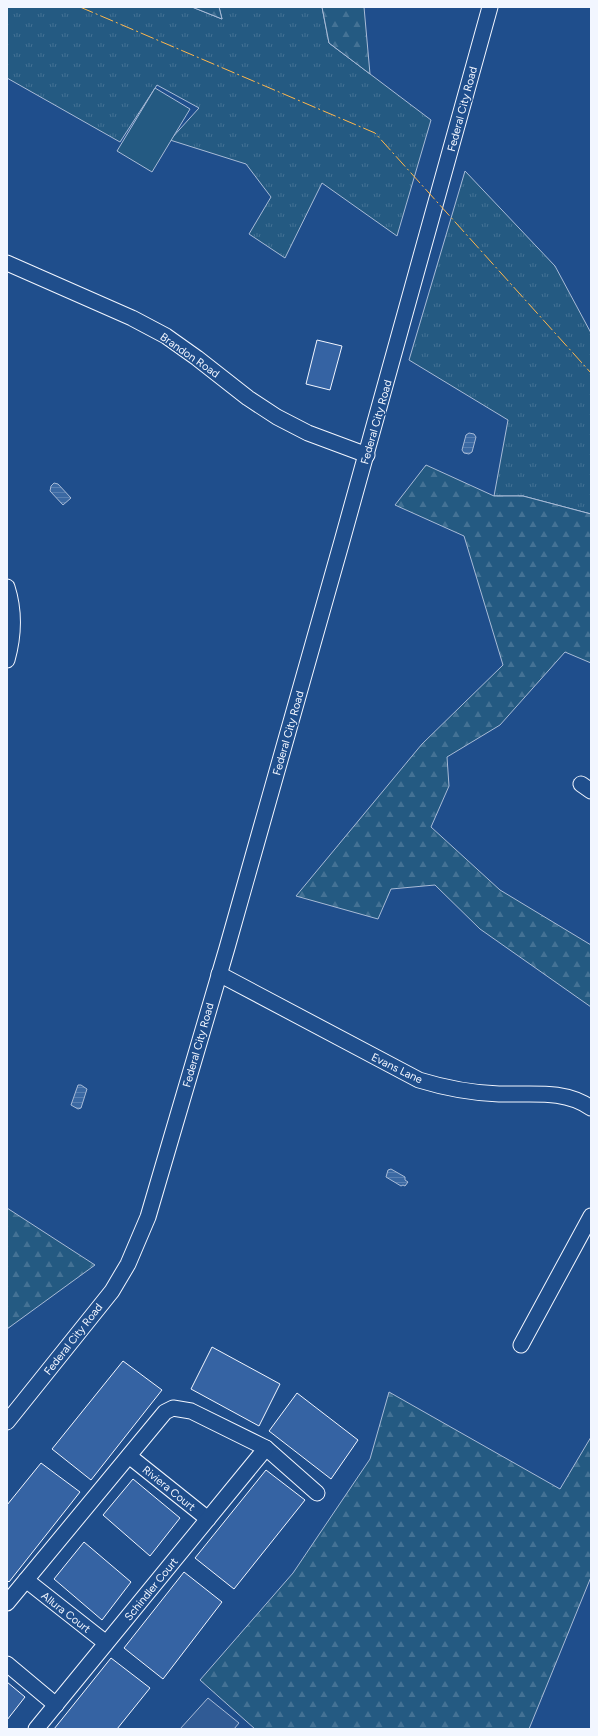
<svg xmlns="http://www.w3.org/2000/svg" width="598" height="1736" font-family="Figtree,sans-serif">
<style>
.grass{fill:url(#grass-tufts);stroke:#a8bbd7}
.forest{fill:url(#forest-firs);stroke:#a8bbd7}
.garden{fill:#245a82;stroke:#a8bbd7}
.parking{fill:#305b95;stroke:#a8bbd7}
.water{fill:url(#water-rules);stroke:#a8bbd7}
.building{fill:#3563a3;stroke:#f2f6ff}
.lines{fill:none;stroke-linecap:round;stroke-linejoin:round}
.minor-casing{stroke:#f2f6ff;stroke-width:17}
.minor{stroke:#1f4e8c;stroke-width:15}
.power{stroke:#ffb74d;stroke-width:1;stroke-dasharray:14 3 2 3;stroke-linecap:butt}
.labels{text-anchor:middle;stroke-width:3;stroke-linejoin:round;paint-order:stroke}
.street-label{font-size:11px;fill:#f2f6ff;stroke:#1f4e8c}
</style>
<defs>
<pattern id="grass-tufts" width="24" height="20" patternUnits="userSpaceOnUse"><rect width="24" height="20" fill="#245a82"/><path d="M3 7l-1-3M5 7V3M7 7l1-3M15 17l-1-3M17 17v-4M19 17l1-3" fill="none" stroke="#447295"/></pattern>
<pattern id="forest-firs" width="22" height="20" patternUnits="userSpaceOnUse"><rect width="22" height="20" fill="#245a82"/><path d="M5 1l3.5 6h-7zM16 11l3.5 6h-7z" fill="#447295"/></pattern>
<pattern id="water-rules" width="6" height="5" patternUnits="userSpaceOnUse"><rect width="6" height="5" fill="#3b69a3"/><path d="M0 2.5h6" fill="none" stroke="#587fb1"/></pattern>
</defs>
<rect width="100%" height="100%" fill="#1f4e8c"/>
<!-- grass -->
<g class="grass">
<polygon points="7,7 192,7 222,19 219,7 322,7 329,43 431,120 397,236 322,183 285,258 249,234 271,197 246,164 170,140 199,108 157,85 120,142 7,78"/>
<polygon points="465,171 555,266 591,333 591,514 523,496 494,496 508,420 409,360"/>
</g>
<!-- forest -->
<g class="forest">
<polygon points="192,7 219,7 222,19"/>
<polygon points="322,7 364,7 370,74 329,43"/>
<polygon points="426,465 494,496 523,496 591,514 591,663 565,652 500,725 447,757 449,786 431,827 500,890 591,945 591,1007 480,929 435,885 391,889 378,919 296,896 422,744 503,665 464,536 395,505"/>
<polygon points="7,1208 95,1265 7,1329"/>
<polygon points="389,1392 560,1489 591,1437 591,1577 529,1729 255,1729 200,1680 293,1573 370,1459"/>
</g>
<!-- garden -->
<polygon class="garden" points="155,88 190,109 152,172 117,151"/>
<!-- parking -->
<polygon class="parking" points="208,1698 239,1723 234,1729 180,1729"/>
<!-- water -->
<g class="water">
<polygon points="469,433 474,434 476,437 472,452 469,454 464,453 462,450 466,435"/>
<polygon points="54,483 58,484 71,498 63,505 50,491 51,486"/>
<polygon points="78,1085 81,1085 87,1089 81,1108 78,1109 71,1105"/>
<polygon points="391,1169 405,1177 405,1180 408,1182 405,1186 403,1185 401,1186 386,1177 388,1170"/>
</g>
<!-- building -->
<g class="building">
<polygon points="317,340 342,346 330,390 306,384"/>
<polygon points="212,1347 280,1384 259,1426 191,1389"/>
<polygon points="123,1361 162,1390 91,1480 52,1449"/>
<polygon points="297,1393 358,1440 331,1479 269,1431"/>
<polygon points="41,1463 80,1492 9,1582 7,1580 7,1505"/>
<polygon points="266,1470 305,1500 234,1589 195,1558"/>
<polygon points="133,1479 180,1518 150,1556 103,1515"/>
<polygon points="84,1542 131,1582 102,1620 54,1579"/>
<polygon points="184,1572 222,1602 163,1679 124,1648"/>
<polygon points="111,1658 150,1688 117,1729 54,1729"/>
<polygon points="7,1682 25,1697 7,1720"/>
</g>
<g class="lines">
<!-- minor casing -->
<g class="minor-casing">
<g id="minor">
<polyline points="7,263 132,318 166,336 197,358 248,398 277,417 308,433 367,455"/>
<path d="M7 587C15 612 14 635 7 660"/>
<polyline points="581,784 591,791"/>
<path d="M219 974 419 1080C445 1088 471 1093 499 1094 531 1095 564 1089 591 1108"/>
<polyline points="521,1345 591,1216"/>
<polyline points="7,1422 112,1291 128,1264 148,1217 227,948 342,541 490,7"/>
<polyline points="129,1456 208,1519"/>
<polyline points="26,1580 106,1643"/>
<polyline points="7,1603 165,1412 173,1408 191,1411 266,1448 317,1493"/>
<polyline points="7,1664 56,1705"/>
<polyline points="36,1729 266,1448"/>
</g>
</g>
<!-- minor -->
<use href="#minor" class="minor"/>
<!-- power -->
<polyline class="power" points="80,7 375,133 591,373"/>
</g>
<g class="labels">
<!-- street labels -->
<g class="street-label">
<text transform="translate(462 109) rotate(-75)" y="4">Federal City Road</text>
<text transform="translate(190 355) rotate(35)" y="4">Brandon Road</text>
<text transform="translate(376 422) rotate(-74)" y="4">Federal City Road</text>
<text transform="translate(288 733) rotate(-74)" y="4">Federal City Road</text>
<text transform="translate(198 1045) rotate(-74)" y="4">Federal City Road</text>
<text transform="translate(397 1068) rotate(26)" y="4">Evans Lane</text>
<text transform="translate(73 1339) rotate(-52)" y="4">Federal City Road</text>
<text transform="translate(169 1488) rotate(39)" y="4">Riviera Court</text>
<text transform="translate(151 1589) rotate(-51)" y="4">Schindler Court</text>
<text transform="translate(66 1612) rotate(38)" y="4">Allura Court</text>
</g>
</g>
<!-- border -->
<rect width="598" height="1736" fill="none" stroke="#f2f6ff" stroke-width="16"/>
</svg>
